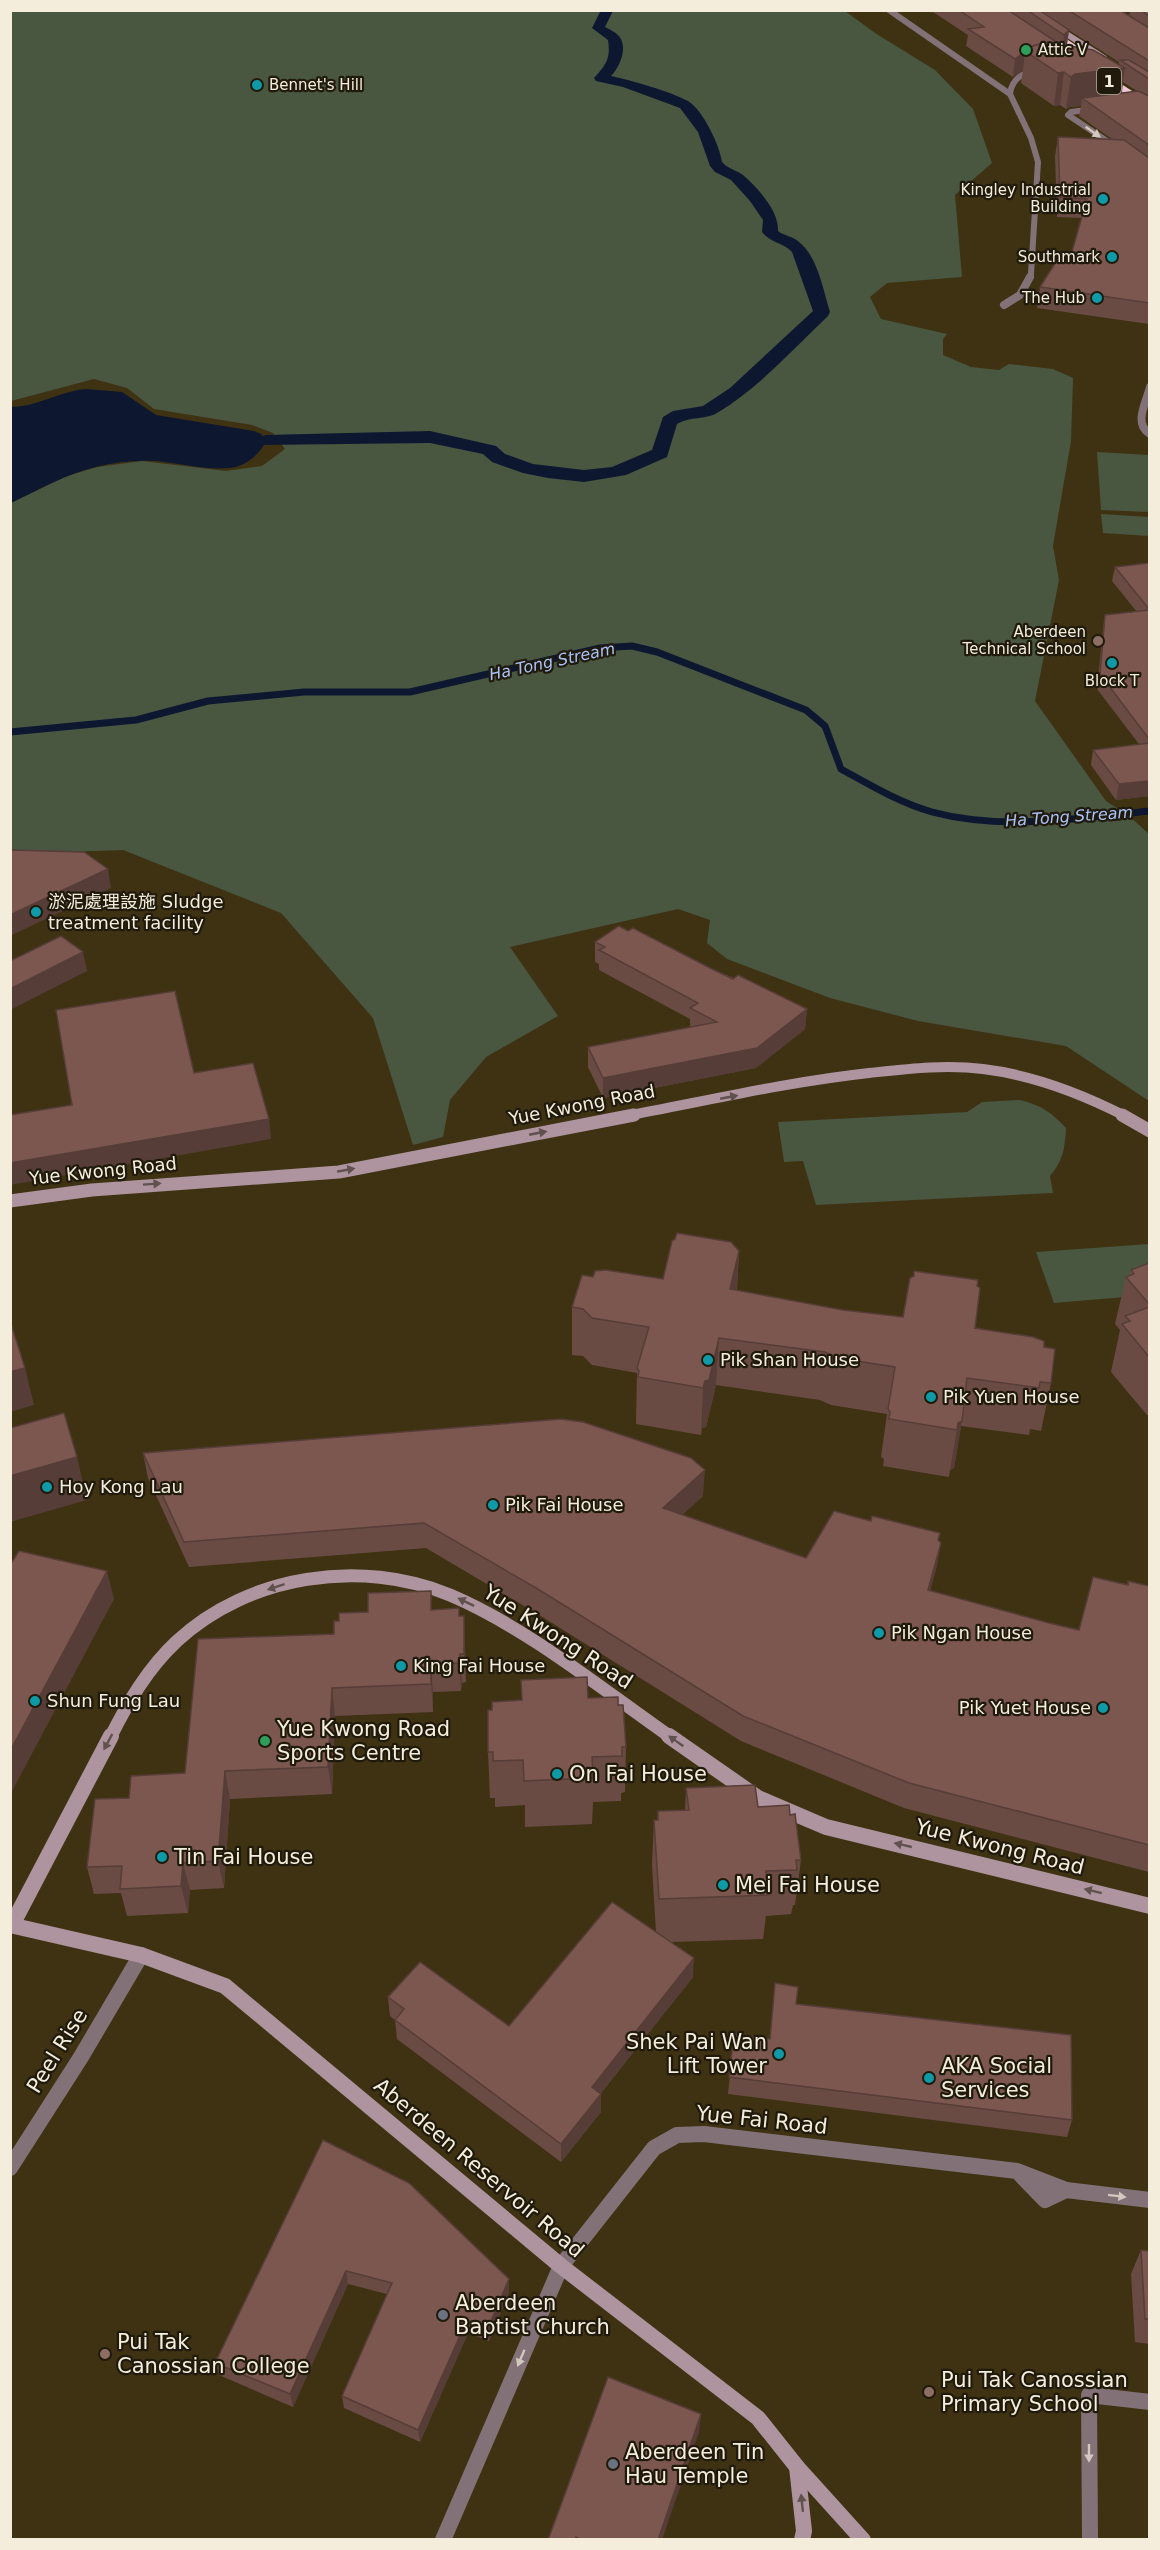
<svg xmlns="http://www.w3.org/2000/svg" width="1160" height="2550" font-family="'DejaVu Sans','Noto Sans TC',sans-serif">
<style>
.green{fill:#495640}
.water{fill:#0d1830}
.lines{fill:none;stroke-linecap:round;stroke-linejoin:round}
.stream{stroke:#0d1830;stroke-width:7}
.canal{fill:#0d1830;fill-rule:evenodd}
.street-far2{stroke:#827278;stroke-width:6}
.street-far1{stroke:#827278;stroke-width:8}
.street{stroke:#827278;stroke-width:16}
.secondary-far3{stroke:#ae949f;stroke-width:6}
.secondary-far2{stroke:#ae949f;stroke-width:10}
.secondary-far1{stroke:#ae949f;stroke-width:13}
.secondary{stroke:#ae949f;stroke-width:16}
.highway{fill:#efc7d7;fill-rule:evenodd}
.highway-bridge{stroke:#efc7d7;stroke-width:8}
.wall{fill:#6a4b44;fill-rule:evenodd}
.shaded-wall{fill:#563d37}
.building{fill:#7b574f;stroke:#563d37;stroke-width:1.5}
.oneway{fill:#d2c8bd}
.oneway2{fill:#60514f}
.leisure-dot{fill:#2e9e5b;stroke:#201a0d;stroke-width:2}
.culture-dot{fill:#0f9aa8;stroke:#201a0d;stroke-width:2}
.education-dot{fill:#8d6e63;stroke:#201a0d;stroke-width:2}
.worship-dot{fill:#6b7280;stroke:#201a0d;stroke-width:2}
.labels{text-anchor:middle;stroke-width:4.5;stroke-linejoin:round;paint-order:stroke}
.far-poi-label{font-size:15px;fill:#f4eddb;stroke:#201a0d;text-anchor:end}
.shield{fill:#201a0d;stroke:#b4ae9d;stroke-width:1.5}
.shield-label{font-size:16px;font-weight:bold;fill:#f4eddb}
.far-water-label{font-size:16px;font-style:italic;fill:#a8c2f7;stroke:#201a0d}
.poi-label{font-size:18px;fill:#f4eddb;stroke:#201a0d;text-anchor:start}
.street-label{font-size:18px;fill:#f4eddb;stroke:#201a0d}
.near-street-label{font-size:21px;fill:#f4eddb;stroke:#201a0d}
.near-poi-label{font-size:21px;fill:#f4eddb;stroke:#201a0d;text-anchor:start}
</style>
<rect width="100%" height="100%" fill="#3e3213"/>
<!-- green -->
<g class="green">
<polygon points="11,11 845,11 875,33 935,70 973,109 992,163 955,195 962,277 887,283 870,297 881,319 947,334 943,339 943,355 971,367 999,370 1009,364 1053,369 1073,378 1071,441 1053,546 1059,580 1035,701 1106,801 1129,816 1149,834 1149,1101 1066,1046 918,1021 830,998 727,959 707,943 710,920 678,909 510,947 558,1016 486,1057 450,1100 443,1137 413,1145 373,1018 281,913 123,850 11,854 10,503 67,476 97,467 142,461 226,471 262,466 285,449 273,433 252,425 154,409 127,388 94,379 11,401"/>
<polygon points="1097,452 1149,455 1149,512 1101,510"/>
<polygon points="1101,514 1149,517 1149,536 1103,533"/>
<path d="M1020 1100C1041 1105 1052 1113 1066 1128 1065 1148 1063 1161 1050 1176L1053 1193 816 1205 803 1161 784 1162 778 1122 967 1112 982 1102Z"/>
<polygon points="1149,1244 1149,1295 1054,1303 1036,1252"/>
</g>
<!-- water -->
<path class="water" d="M86 389 122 392 156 415 254 431 261 434 266 441C261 452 250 462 239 466 217 473 179 463 156 461 136 460 115 462 96 467 66 474 38 490 11 503V407C37 407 60 391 86 389Z"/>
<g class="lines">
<!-- stream -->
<path class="stream" d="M10 732 136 720 208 701 304 692H410L600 648 632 646 657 652 806 710 825 726 841 769C870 785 900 803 932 812 1003 831 1078 818 1150 811"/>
<!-- canal -->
<path class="canal" d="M601 10 613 11 605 27C609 29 615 32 618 35 629 46 620 67 611 76 633 81 669 91 688 101 703 110 720 146 722 162 728 169 736 170 743 175 758 188 779 211 778 231 784 236 793 236 799 242 818 257 823 290 830 312L828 316C793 349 759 388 717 413 705 420 690 416 677 424L667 457 626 475 584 482 548 478 523 473 492 462 483 454 430 443 259 445 257 441 259 437 266 435 430 431 496 446 505 454 533 464 584 470 612 467 652 450 663 417 673 411 703 406 730 388 813 311 792 252C783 242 770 243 762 232L763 220 750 201 731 180 715 172 710 166 698 132 680 108 623 87 596 81 594 78C606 65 611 58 608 40L592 28Z"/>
<!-- street-far2 -->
<g class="street-far2">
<polyline points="889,10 1010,94 1031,138 1038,162 1031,274 1029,278"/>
<path d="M1010 94C1012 78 1023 73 1037 70"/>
<polyline points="1094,109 1071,112 1068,115 1116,147"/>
</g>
<!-- street-far1 -->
<g class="street-far1">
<polyline points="1004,305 1020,295 1030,277"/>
<path d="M1150 387C1146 403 1133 424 1150 434"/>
</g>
<!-- street -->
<g class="street">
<polyline points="10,2168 81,2057 141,1955"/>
<polyline points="1020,2174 1045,2200 1066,2190"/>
<polyline points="443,2540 561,2266 654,2148 677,2135 704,2134 1017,2171 1066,2190 1150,2200"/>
<polyline points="1090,2540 1089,2395 1150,2402"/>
</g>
<!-- secondary-far3 -->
<polyline class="secondary-far3" points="1029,10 1104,58"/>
<!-- secondary-far2 -->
<path class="secondary-far2" d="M626 1116C706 1101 787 1082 869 1073 906 1069 945 1064 983 1069 1033 1075 1080 1093 1125 1116"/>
<!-- secondary-far1 -->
<g class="secondary-far1">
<polyline points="1122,1115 1150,1131"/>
<polyline points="10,1201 92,1190 339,1172 634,1115"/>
<path d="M110 1738C128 1702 148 1668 177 1641 248 1575 361 1558 450 1595 526 1627 603 1690 672 1738"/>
</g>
<!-- secondary -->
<g class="secondary">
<polyline points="669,1736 758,1798 826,1827 1150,1906"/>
<polyline points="10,1925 141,1955 225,1986 561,2266 758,2418 797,2467 863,2540"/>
<polyline points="12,1925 111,1736"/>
<polyline points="797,2467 804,2531 802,2540"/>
</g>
<!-- highway -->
<polygon class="highway" points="1014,10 1023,10 1089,54 1082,56"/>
<!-- highway-bridge -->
<polyline class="highway-bridge" points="1103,77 1150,107"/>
</g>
<!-- wall -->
<g class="wall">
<path d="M930 10H1120L1129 16 1130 11 1128 10H1149V324L1037 308 1040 287 1071 255 1082 218 1057 217 1055 156 1058 137 1112 139 1079 116 1081 106 1070 107 1066 109 1060 105 1054 106 1021 83 1023 70 1013 77 966 46 968 35ZM1048 17 1119 62V65L1067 46 1069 30ZM1123 82 1137 91 1122 93Z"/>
<polygon points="1149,563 1149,796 1116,800 1091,765 1093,750 1139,744 1097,689 1103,630 1105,615 1137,612 1112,581 1115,567"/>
<polygon points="595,942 710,968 807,1009 805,1029 756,1068 603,1098 588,1067 588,1047 690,1028 690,1019 599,970 599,964 595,962"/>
<polygon points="739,1251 737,1290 843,1310 903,1317 977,1286 975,1328 1044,1347 1051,1383 1041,1431 1030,1429 1029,1435 961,1426 954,1468 950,1470 949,1477 883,1466 884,1459 881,1457 887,1414 831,1405 820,1400 716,1385 706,1427 702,1428 701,1435 636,1424 637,1373 592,1365 583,1356 572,1355 572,1307 593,1277 663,1279"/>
<polygon points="1149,1263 1149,1415 1147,1415 1111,1372 1120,1330 1115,1324 1126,1277 1129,1276 1131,1270"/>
<polygon points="143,1453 703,1496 682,1515 806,1558 939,1540 941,1543 936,1569 930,1591 1049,1623 1079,1630 1127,1585 1149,1586 1149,1872 904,1808 741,1741 536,1613 426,1548 189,1567 148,1478"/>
<polygon points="433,1610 460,1616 465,1644 466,1682 462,1683 461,1691 433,1692 433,1712 335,1716 332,1794 230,1799 224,1888 190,1890 188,1913 127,1916 121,1893 94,1894 87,1867 129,1798 185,1773 334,1634"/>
<polygon points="618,1705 626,1747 625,1792 621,1793 621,1801 593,1802 592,1824 525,1827 525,1805 495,1807 495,1798 490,1798 488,1752"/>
<polygon points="686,1788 790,1815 801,1860 795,1905 793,1905 791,1914 766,1916 763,1939 672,1942 693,1977 601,2093 601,2112 561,2162 397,2039 395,2020 390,2016 388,1997 509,2026 656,1932 652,1865 654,1820 657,1820 658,1811 685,1810"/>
<polygon points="796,2004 1072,2120 1067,2137 728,2094 734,2034 769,2039"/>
<polygon points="323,2140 509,2279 509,2292 489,2341 468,2333 420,2442 344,2408 342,2396 387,2294 348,2284 293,2407 219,2375 215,2363"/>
<polygon points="1141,2250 1149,2251 1149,2344 1135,2342 1131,2274"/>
</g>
<!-- shaded-wall -->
<g class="shaded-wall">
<polygon points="1069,30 1066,48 1062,52 1064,35"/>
<polygon points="1025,52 1023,70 1013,77 1015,59"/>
<polygon points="1125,68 1120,101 1082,98 1081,106 1070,107 1066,109 1071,77 1075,74"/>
<polygon points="1064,72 1060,105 1054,106 1058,73"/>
<polygon points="1149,781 1149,796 1116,800 1119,784"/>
<polygon points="108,869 111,888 10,936 10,915"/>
<polygon points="83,952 87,971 10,1010 10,989"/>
<polygon points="807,1009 805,1029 756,1068 603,1098 603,1078"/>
<polygon points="269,1119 271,1139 10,1185 10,1163"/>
<polygon points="739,1251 736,1298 730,1289"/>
<polygon points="719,1338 716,1385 706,1427 702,1428 701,1435 703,1388 705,1381"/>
<polygon points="25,1368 34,1405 10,1412 10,1372"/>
<polygon points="962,1421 954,1468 950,1470 958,1423"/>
<polygon points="77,1457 87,1500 10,1522 10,1476"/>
<polygon points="705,1470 703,1496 662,1533 663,1508"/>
<polygon points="941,1543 936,1569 923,1616 928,1590"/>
<polygon points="107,1571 114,1599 10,1795 10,1751"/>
<polygon points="464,1616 465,1644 466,1682 464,1654"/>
<polygon points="460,1654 462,1683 461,1691 459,1663"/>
<polygon points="431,1664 433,1692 433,1712 431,1684"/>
<polygon points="332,1688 335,1716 332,1794 328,1767"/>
<polygon points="225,1771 230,1799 224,1888 218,1861"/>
<polygon points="183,1863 190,1890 188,1913 181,1886"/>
<polygon points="694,1958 693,1977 591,2105 592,2087"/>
<polygon points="601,2094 601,2112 561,2162 561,2144"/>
<polygon points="346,2271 348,2284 293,2407 290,2394"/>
<polygon points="509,2279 509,2292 489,2341 488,2328"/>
<polygon points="467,2320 468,2333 420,2442 418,2430"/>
<polygon points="701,2414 699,2432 662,2540 658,2540"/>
</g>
<!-- building -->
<g class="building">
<polygon points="959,10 1008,10 1061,45 1047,42 1033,46 1015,59 968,29 984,27"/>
<polygon points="1027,10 1039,10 1069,30 1064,35"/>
<polygon points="1068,10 1120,10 1149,28 1149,61"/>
<polygon points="1141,10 1149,10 1149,16"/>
<polygon points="1047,42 1093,50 1125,68 1075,74 1071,77 1064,72 1058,73 1025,51 1033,46"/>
<polygon points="1120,60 1129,60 1149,72 1149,79"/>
<polygon points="1138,91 1149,96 1149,145 1082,98"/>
<polygon points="1058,137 1124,140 1149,158 1149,303 1040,287 1061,254 1071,255 1087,199 1060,197"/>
<polygon points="1149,563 1149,609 1115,567"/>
<polygon points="1149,610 1149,739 1100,674 1105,615"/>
<polygon points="1149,743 1149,781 1119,784 1093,750"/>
<polygon points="10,850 84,852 108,869 10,915"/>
<polygon points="619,926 628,931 633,928 710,968 733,979 738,975 807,1009 757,1048 603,1078 588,1047 717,1022 690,1008 698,1003 599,950 605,947 595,942"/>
<polygon points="61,936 83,952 10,989 10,961"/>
<polygon points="175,991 194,1073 253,1063 269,1119 10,1163 10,1115 72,1105 56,1010"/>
<polygon points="677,1233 731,1242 739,1251 730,1289 843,1310 903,1317 910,1278 914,1276 914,1271 978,1280 977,1286 980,1288 975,1328 1033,1337 1044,1341 1044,1347 1055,1349 1051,1383 1040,1382 1039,1388 967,1378 962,1421 958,1423 957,1430 889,1419 890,1412 888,1409 895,1367 836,1358 825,1352 719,1338 709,1380 705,1381 703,1388 638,1377 639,1371 637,1368 649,1327 592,1318 583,1309 572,1307 582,1275 593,1277 595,1271 606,1270 663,1279 672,1241 675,1239"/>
<polygon points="1149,1263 1149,1304 1126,1277 1134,1274 1131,1270"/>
<polygon points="1149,1307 1149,1357 1122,1324 1130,1321 1125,1316"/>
<polygon points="10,1321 25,1368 10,1372"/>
<polygon points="64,1413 77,1457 10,1476 10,1428"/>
<polygon points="561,1419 583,1422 691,1458 705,1470 663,1508 806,1558 834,1511 871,1521 872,1516 940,1533 938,1540 941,1543 928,1590 1049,1623 1079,1630 1093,1577 1128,1585 1128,1581 1149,1586 1149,1845 909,1783 743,1716 536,1588 424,1523 184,1542 143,1453"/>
<polygon points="19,1551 107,1571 10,1751 10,1565"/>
<polygon points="431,1591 431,1610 459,1608 459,1616 464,1616 464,1654 460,1654 459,1663 431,1664 431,1684 332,1688 328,1767 225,1771 218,1861 183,1863 181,1886 120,1889 122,1866 87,1867 95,1799 129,1798 131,1776 185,1773 198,1639 334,1634 334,1621 339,1621 339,1613 368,1612 368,1593"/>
<polygon points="587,1677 588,1698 618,1697 618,1705 623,1705 626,1747 622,1747 622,1756 592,1757 593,1778 524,1781 523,1760 493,1761 493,1752 488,1752 488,1710 492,1710 492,1702 522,1700 521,1680"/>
<polygon points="755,1785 758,1807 789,1805 790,1815 795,1814 801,1860 796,1860 797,1870 766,1871 768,1895 659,1899 654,1820 658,1820 658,1811 689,1810 686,1788"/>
<polygon points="612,1902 694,1958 592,2087 601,2094 561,2144 395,2020 404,2009 388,1997 420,1962 509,2026"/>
<polygon points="775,1983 798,1987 796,2004 1071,2035 1072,2120 729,2077 734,2034 770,2039"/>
<polygon points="323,2140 409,2183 509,2279 488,2328 467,2320 418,2430 342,2396 392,2283 346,2271 290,2394 215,2363"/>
<polygon points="1141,2250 1149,2251 1149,2319 1145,2319"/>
<polygon points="608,2377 701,2414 658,2540 582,2540 576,2537 575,2540 548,2540"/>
</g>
<!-- one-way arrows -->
<defs><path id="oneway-solid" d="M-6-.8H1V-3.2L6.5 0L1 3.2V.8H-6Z" transform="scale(1.5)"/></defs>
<g class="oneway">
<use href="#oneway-solid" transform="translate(1093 132) rotate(35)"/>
<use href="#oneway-solid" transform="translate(1117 2196) rotate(7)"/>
<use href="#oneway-solid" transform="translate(521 2358) rotate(113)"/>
<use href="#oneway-solid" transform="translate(1089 2453) rotate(90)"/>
</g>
<g class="oneway2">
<use href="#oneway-solid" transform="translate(729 1097) rotate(-11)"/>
<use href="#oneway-solid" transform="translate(538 1133) rotate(-11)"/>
<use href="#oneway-solid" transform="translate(346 1170) rotate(-10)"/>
<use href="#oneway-solid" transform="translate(152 1184) rotate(-4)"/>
<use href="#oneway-solid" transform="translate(276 1587) rotate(162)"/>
<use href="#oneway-solid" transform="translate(466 1602) rotate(-154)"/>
<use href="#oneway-solid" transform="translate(676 1741) rotate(-145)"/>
<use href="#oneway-solid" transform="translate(108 1742) rotate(118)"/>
<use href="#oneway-solid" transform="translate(903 1845) rotate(-167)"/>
<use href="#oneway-solid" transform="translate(1093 1891) rotate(-166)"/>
<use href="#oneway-solid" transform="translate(802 2503) rotate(-96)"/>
</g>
<!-- markers -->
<g class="leisure-dot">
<circle cx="1026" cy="50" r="6"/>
<circle cx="265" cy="1741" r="6"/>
</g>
<g class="culture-dot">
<circle cx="257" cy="85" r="6"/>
<circle cx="1103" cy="199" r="6"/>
<circle cx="1112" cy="257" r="6"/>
<circle cx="1097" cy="298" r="6"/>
<circle cx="1112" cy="663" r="6"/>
<circle cx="36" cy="912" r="6"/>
<circle cx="708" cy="1360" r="6"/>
<circle cx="931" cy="1397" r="6"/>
<circle cx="47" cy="1487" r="6"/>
<circle cx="493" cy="1505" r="6"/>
<circle cx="879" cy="1633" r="6"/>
<circle cx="401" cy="1666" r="6"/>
<circle cx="35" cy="1701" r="6"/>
<circle cx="1103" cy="1708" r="6"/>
<circle cx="557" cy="1774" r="6"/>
<circle cx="162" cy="1857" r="6"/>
<circle cx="723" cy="1885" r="6"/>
<circle cx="779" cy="2054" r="6"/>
<circle cx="929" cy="2078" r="6"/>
</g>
<g class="education-dot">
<circle cx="1098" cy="641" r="6"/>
<circle cx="105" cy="2354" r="6"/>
<circle cx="929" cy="2392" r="6"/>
</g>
<g class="worship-dot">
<circle cx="443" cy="2315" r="6"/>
<circle cx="613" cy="2464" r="6"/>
</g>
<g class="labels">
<!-- far-poi labels -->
<g class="far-poi-label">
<text x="1038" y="55" text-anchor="start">Attic V</text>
<text x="269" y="90" text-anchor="start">Bennet's Hill</text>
<text x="1091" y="195">Kingley Industrial<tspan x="1091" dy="17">Building</tspan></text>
<text x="1100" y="262">Southmark</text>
<text x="1085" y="303">The Hub</text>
<text x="1086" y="637">Aberdeen<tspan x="1086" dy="17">Technical School</tspan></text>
<text x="1112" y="686" text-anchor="middle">Block T</text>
</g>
<!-- shield labels -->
<rect class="shield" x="1097" y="68" width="24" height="26" rx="4.5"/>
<g class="shield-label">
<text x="1109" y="87">1</text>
</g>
<!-- far-water labels -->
<g class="far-water-label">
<text transform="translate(552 661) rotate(-12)" y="6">Ha Tong Stream</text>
<text transform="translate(1069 816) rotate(-4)" y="6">Ha Tong Stream</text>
</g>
<!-- poi labels -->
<g class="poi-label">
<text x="48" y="908">淤泥處理設施 Sludge<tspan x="48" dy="21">treatment facility</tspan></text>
<text x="720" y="1366">Pik Shan House</text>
<text x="943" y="1403">Pik Yuen House</text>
<text x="59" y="1493">Hoy Kong Lau</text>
<text x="505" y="1511">Pik Fai House</text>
<text x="891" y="1639">Pik Ngan House</text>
<text x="413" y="1672">King Fai House</text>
<text x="47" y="1707">Shun Fung Lau</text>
<text x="1091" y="1714" text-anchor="end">Pik Yuet House</text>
</g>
<!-- street labels -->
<g class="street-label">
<text transform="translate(582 1105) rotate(-11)" y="6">Yue Kwong Road</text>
<text transform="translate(103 1171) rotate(-6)" y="6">Yue Kwong Road</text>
</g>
<!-- near-street labels -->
<g class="near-street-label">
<text transform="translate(558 1637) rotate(33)" y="7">Yue Kwong Road</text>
<text transform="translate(1000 1847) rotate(14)" y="7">Yue Kwong Road</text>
<text transform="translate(57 2051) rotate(-58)" y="7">Peel Rise</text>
<text transform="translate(762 2120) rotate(6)" y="7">Yue Fai Road</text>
<text transform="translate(479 2168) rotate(40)" y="7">Aberdeen Reservoir Road</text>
</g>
<!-- near-poi labels -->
<g class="near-poi-label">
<text x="277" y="1736">Yue Kwong Road<tspan x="277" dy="24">Sports Centre</tspan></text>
<text x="569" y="1781">On Fai House</text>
<text x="174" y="1864">Tin Fai House</text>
<text x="735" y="1892">Mei Fai House</text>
<text x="767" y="2049" text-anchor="end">Shek Pai Wan<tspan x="767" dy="24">Lift Tower</tspan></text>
<text x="941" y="2073">AKA Social<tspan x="941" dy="24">Services</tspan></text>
<text x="455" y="2310">Aberdeen<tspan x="455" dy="24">Baptist Church</tspan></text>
<text x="117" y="2349">Pui Tak<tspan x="117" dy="24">Canossian College</tspan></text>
<text x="941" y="2387">Pui Tak Canossian<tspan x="941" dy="24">Primary School</tspan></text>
<text x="625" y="2459">Aberdeen Tin<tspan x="625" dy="24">Hau Temple</tspan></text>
</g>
</g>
<!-- border -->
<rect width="1160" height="2550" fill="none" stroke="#f4eddb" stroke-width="24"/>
</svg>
